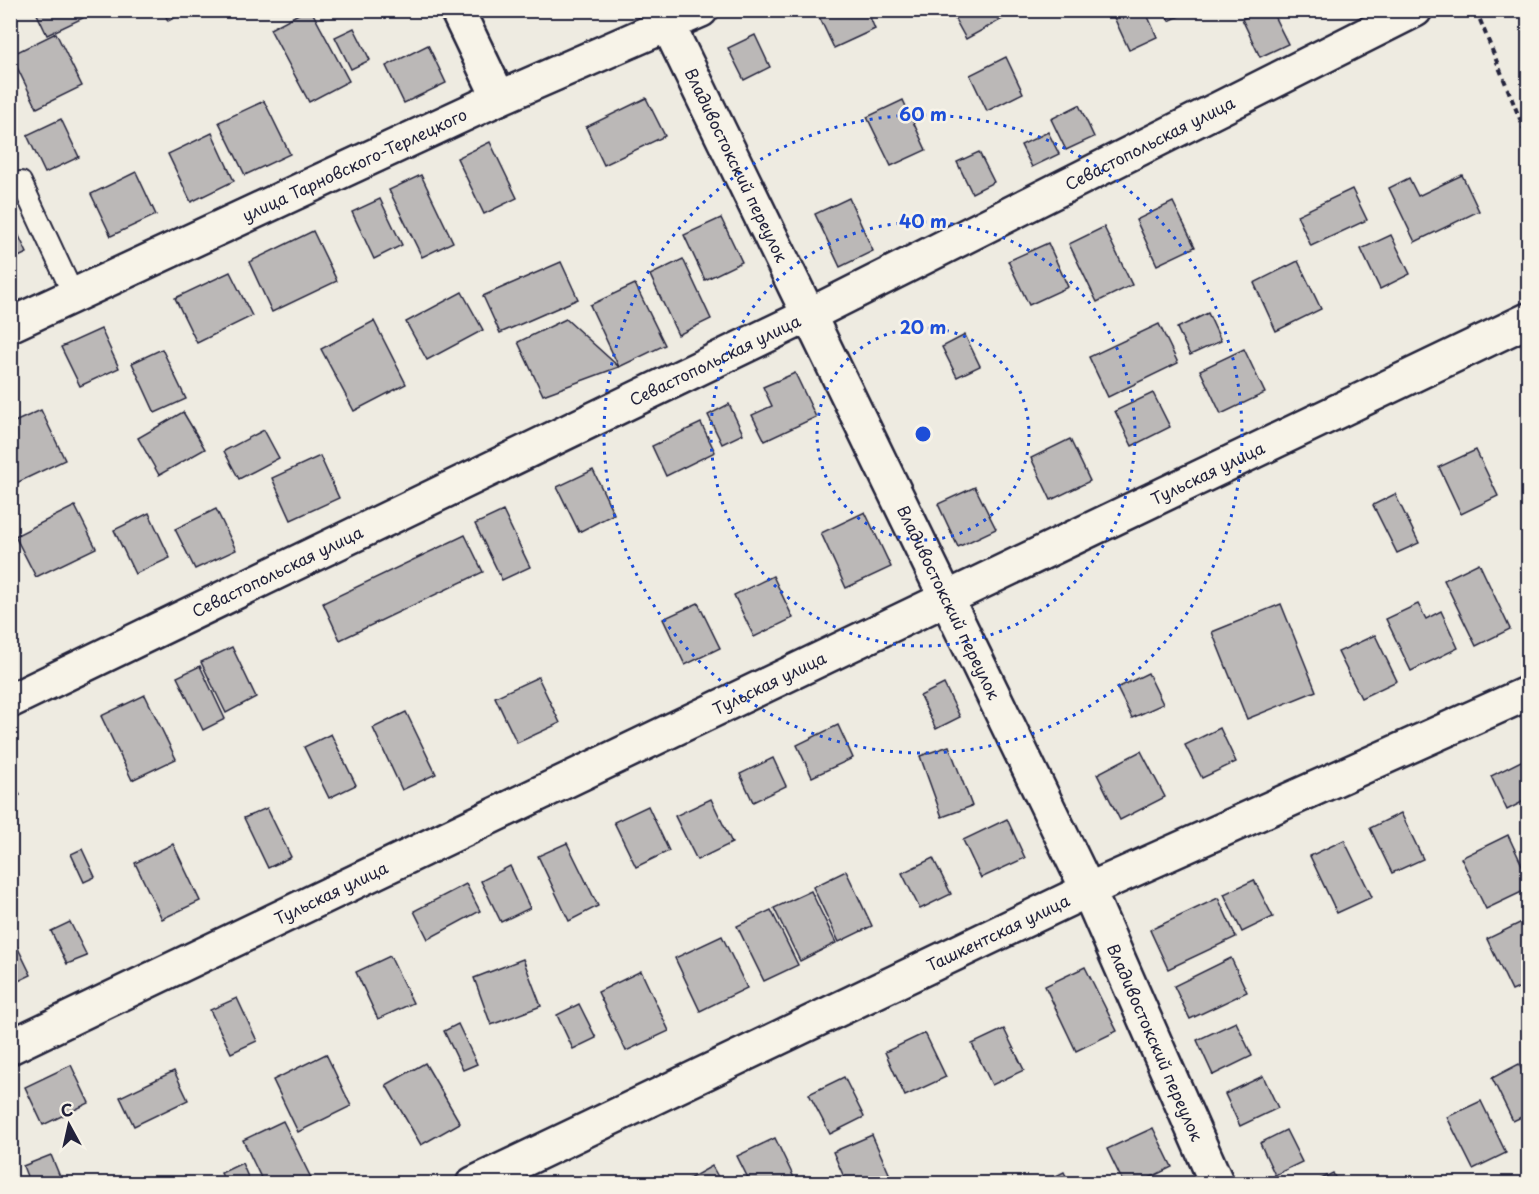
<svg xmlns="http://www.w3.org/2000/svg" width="1539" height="1194" font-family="'Playpen Sans',sans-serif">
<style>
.building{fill:#bbb8b7;stroke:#22223b;stroke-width:1.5}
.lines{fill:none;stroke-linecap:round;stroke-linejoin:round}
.service-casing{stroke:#22223b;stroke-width:24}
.minor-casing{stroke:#22223b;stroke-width:38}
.tertiary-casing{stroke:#22223b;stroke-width:38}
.path{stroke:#22223b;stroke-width:4;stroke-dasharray:6 4.5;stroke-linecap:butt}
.service{stroke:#f7f3e8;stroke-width:20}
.minor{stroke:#f7f3e8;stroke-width:33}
.tertiary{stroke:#f7f3e8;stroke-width:33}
.ring{fill:none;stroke:#1d4ed8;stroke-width:3;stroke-dasharray:3 6}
.labels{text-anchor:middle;stroke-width:5;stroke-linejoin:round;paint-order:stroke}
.street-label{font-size:16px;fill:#22223b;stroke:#f7f3e8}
.centre{fill:#1d4ed8;stroke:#f7f3e8;stroke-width:3}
.ring-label{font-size:18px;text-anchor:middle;font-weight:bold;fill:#1d4ed8;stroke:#f7f3e8;stroke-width:5;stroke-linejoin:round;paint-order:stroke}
</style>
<rect width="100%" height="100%" fill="#eeebe1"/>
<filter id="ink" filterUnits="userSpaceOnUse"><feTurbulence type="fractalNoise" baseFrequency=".0167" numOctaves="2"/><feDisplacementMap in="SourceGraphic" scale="12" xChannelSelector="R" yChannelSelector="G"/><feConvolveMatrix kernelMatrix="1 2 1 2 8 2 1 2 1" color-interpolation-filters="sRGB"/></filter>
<g filter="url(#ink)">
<!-- building -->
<g class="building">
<polygon points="40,10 79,10 83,18 47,35 36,12"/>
<polygon points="163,10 185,10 186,12 168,21"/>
<polygon points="306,10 311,10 349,81 309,102 270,29"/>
<polygon points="816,10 867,10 875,29 834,48"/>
<polygon points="950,10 1002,10 1006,17 966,39"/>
<polygon points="1117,10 1145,10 1157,37 1129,50 1112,13"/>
<polygon points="1164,10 1192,10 1169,21"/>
<polygon points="1260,10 1271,10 1288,44 1260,57 1242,19"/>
<polygon points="354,28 370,60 351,69 335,37"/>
<polygon points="56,33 82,86 37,108 11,55"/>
<polygon points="755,35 770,67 744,80 728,48"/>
<polygon points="428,45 446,83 404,103 386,66"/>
<polygon points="1006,57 1023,93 987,111 970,75"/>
<polygon points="646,98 665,136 604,165 586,127"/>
<polygon points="903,100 926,150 891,166 867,117"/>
<polygon points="264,101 290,154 245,175 219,122"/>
<polygon points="1079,105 1094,137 1066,150 1051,119"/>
<polygon points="61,119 79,157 45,173 27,135"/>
<polygon points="1048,132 1059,154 1032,167 1021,145"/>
<polygon points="212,133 234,181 191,202 168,154"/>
<polygon points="490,142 517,198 484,214 457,158"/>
<polygon points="979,152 994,182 972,193 957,162"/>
<polygon points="136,172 156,215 111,236 91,194"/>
<polygon points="421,175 453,242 422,257 389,190"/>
<polygon points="1462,175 1479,211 1415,242 1389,188 1409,178 1418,196"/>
<polygon points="1352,189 1367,220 1311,246 1297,215"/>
<polygon points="849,198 873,251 840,267 815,214"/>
<polygon points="380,199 402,245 374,259 352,212"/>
<polygon points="1173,202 1195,247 1157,265 1136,220"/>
<polygon points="10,217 27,253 10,261"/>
<polygon points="721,218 742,262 705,280 684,235"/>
<polygon points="1104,227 1132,285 1097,302 1069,244"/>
<polygon points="313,231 337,281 272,312 249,262"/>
<polygon points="1391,235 1410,274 1380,289 1361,249"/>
<polygon points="1048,243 1068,287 1029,305 1008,261"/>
<polygon points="683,259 711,319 678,335 650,275"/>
<polygon points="1298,261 1321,309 1276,331 1254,283"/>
<polygon points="561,262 578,299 500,333 483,296"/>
<polygon points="230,272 252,316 197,343 175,298"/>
<polygon points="635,284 665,345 619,367 590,305"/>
<polygon points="462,292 483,330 427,360 406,322"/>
<polygon points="1208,313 1221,341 1190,355 1177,328"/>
<polygon points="566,319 619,367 543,395 518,342"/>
<polygon points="374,321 406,384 354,411 321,349"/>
<polygon points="1159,324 1178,363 1108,397 1089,357"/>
<polygon points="101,329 119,368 80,386 61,347"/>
<polygon points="965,335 980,366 957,377 942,347"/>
<polygon points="162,349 186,399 155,413 132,363"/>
<polygon points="1244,349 1265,393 1221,414 1200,370"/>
<polygon points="795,373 816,417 765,441 752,415 772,406 763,387"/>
<polygon points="1153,393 1170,427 1132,446 1115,411"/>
<polygon points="729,404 743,434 722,444 708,415"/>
<polygon points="41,410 65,460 10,486 10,424"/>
<polygon points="183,412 205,449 159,475 138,438"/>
<polygon points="701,423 715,452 666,476 652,446"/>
<polygon points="264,430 279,458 239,479 224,451"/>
<polygon points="1070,439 1090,481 1051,500 1031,458"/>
<polygon points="1476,450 1498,496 1461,514 1439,467"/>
<polygon points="320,456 339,498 291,520 272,478"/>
<polygon points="593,470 614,514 579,532 557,487"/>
<polygon points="975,487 996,529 958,547 938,504"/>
<polygon points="1395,494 1419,543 1397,553 1373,505"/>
<polygon points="75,506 96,548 36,577 15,536"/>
<polygon points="216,509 236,550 195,569 175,529"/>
<polygon points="503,511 530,567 502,580 475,524"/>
<polygon points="865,512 891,567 846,588 821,533"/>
<polygon points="149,513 170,558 135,574 114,530"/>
<polygon points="465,535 483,572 340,640 323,603"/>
<polygon points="1479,563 1510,629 1476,646 1444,580"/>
<polygon points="773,576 793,618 754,637 734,595"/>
<polygon points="698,603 720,648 685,665 663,619"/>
<polygon points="1281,604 1316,691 1247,719 1212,632"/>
<polygon points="1418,604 1426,619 1441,611 1458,648 1411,671 1386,619"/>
<polygon points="1375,635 1397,681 1361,698 1338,652"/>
<polygon points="232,647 256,697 226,713 201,662"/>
<polygon points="200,666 225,719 203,730 177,677"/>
<polygon points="1148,673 1163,704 1132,718 1117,688"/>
<polygon points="538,677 560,723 517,743 495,697"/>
<polygon points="944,684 960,717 936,729 920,696"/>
<polygon points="145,695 176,759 132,780 101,716"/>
<polygon points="406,712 436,774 402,790 373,728"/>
<polygon points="838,725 853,758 812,777 797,745"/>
<polygon points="1220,728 1236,762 1202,778 1185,745"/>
<polygon points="331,734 356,785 329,798 304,747"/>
<polygon points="949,746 972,806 942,817 920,756"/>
<polygon points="1141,751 1165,797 1120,820 1097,774"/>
<polygon points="773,758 786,786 753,802 740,774"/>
<polygon points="1523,760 1528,772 1528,799 1507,810 1491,776"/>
<polygon points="10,775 20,795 10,799"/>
<polygon points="711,799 732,843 697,860 675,816"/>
<polygon points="648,806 669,851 636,867 614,822"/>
<polygon points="267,808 291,857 268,868 244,818"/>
<polygon points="1401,813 1423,859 1392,873 1370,828"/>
<polygon points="1007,819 1025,858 981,878 963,840"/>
<polygon points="1508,835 1528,878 1528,889 1486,909 1461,858"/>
<polygon points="1344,840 1372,897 1337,913 1310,856"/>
<polygon points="567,843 598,906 569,921 538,856"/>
<polygon points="173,844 200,901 162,919 135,863"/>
<polygon points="82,849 95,877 84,882 71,854"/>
<polygon points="933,858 951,894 920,909 902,873"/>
<polygon points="510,866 530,908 501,922 481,881"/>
<polygon points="846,871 872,926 839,942 813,887"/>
<polygon points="1254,880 1273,917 1242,932 1224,894"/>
<polygon points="466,884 480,911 428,939 414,911"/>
<polygon points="811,891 836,943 800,961 774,908"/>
<polygon points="1218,898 1236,937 1168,969 1150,930"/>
<polygon points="771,910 798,965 764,981 737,926"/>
<polygon points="1528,919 1528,984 1512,991 1487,939"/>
<polygon points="70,922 87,956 67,964 51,931"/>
<polygon points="10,932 31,975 10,985"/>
<polygon points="722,936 747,988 700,1011 675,958"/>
<polygon points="390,956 413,1003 378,1019 356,972"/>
<polygon points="1231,958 1247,992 1190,1019 1174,986"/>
<polygon points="523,959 541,1006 491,1025 474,978"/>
<polygon points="1085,967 1117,1031 1076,1051 1045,986"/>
<polygon points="641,971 669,1031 626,1051 598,992"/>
<polygon points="237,998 257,1041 231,1053 210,1010"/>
<polygon points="579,1004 596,1038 573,1049 557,1015"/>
<polygon points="1236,1022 1252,1056 1213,1075 1197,1040"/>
<polygon points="458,1024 477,1064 463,1070 444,1031"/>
<polygon points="1004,1029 1024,1070 992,1085 972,1044"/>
<polygon points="925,1033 946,1077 905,1096 885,1052"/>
<polygon points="326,1054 351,1106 298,1132 273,1080"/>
<polygon points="425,1063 460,1123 421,1145 386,1085"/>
<polygon points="1519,1064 1528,1084 1528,1114 1513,1121 1492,1078"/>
<polygon points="71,1065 89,1103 43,1125 25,1087"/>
<polygon points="174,1071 188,1100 134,1126 120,1097"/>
<polygon points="1263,1076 1278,1108 1240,1126 1225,1094"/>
<polygon points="844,1077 864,1117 830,1134 809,1094"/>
<polygon points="1481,1101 1506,1153 1473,1169 1447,1117"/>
<polygon points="283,1121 314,1184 264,1184 243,1140"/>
<polygon points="1153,1128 1172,1167 1137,1184 1124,1184 1107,1149"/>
<polygon points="1286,1130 1302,1162 1275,1175 1260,1143"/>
<polygon points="872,1135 892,1180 886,1184 847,1184 833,1152"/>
<polygon points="775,1138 797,1184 751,1184 737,1156"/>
<polygon points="51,1155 63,1184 30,1184 23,1166"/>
<polygon points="242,1163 251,1184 226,1184 221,1173"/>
<polygon points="712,1166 722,1184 680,1184"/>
<polygon points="1064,1172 1070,1184 1040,1184"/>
<polygon points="1333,1173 1338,1184 1311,1184"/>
</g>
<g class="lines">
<!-- service casing -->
<g class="service-casing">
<polyline id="service" points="21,182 74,296"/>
</g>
<!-- minor casing -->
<g class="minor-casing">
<g id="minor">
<polyline points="457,10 499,98"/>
<path id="s1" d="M10 701 809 315 1415 10"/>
<path id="s2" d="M10 1047 1528 320"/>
<path id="s3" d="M473 1184 1088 890 1528 693"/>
</g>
</g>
<!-- tertiary casing -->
<g class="tertiary-casing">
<g id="tertiary">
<path id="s4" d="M668 25 1088 890 1217 1184"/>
<path id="s5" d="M10 325 499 98 701 10"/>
</g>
</g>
<!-- path -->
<polyline class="path" points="1476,10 1528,139"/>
<!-- service -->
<use href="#service" class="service"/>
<!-- minor -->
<use href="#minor" class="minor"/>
<!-- tertiary -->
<use href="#tertiary" class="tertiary"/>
</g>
</g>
<!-- distance rings -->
<g class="ring">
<circle cx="923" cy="434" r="106"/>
<circle cx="923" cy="434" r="212"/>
<circle cx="923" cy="434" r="319"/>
</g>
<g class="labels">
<!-- street labels -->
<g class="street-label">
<text dy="6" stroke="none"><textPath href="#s1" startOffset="1269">Севастопольская улица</textPath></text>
<text dy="6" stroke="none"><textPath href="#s5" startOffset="380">улица Тарновского-Терлецкого</textPath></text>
<text dy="6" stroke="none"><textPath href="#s4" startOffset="156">Владивостокский переулок</textPath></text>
<text dy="6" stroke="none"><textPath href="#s1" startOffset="783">Севастопольская улица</textPath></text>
<text dy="6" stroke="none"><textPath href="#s2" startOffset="1328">Тульская улица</textPath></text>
<text dy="6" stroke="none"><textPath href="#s1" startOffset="297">Севастопольская улица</textPath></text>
<text dy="6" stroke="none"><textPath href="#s4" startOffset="642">Владивостокский переулок</textPath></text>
<text dy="6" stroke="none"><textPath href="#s2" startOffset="842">Тульская улица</textPath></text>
<text dy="6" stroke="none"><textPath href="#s2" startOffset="356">Тульская улица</textPath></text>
<text dy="6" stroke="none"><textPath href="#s3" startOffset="582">Ташкентская улица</textPath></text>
<text dy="6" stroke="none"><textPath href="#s4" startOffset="1128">Владивостокский переулок</textPath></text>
</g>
</g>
<circle cx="923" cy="434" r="9" class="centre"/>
<g class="ring-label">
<text x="923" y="121">60 m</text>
<text x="923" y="228">40 m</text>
<text x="923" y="334">20 m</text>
</g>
<!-- margin -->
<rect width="1539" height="1194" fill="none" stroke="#f7f3e8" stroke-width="36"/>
<rect x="18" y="18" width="1503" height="1158" fill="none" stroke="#22223b" stroke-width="2" filter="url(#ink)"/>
<!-- north arrow -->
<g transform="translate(69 1125) rotate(352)" stroke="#f7f3e8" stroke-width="4.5" paint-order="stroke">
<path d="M0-4.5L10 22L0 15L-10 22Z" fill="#22223b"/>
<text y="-9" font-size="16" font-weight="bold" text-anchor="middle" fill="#22223b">С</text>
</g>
</svg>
